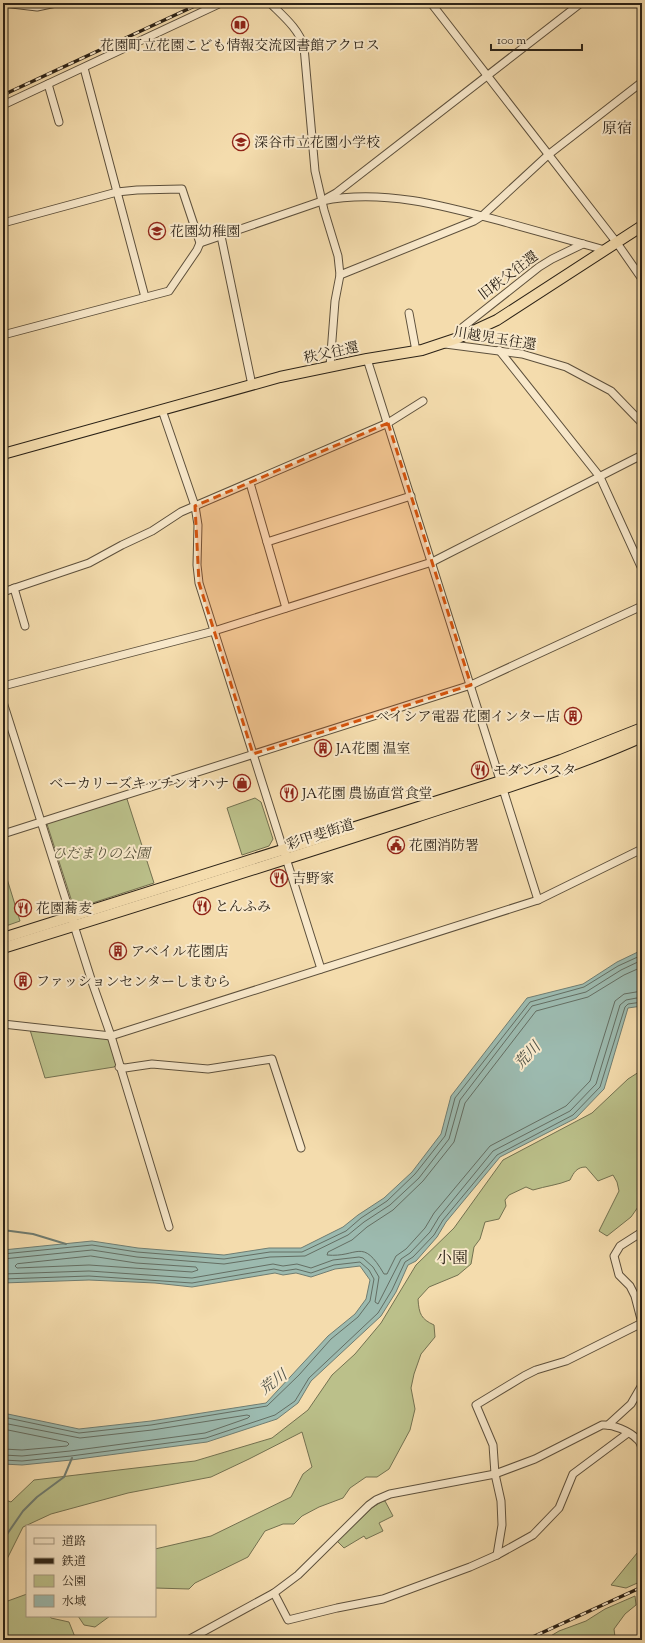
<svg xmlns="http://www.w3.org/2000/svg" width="645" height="1643" font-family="'Sorts Mill Goudy','Noto Serif JP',serif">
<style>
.green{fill:#bbc08a;stroke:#737150}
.water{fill:#9cbaaf;stroke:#6f7d72}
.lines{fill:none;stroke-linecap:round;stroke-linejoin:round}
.shore{stroke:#646e63;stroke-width:1}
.stream{stroke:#6f7d72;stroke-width:2}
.minor-casing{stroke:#5d503c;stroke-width:9}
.highway-casing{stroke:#2b2217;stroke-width:12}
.minor{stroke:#f8e8ca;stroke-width:7}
.highway{stroke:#f4dcad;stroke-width:10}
.rail-casing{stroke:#2b2217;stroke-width:3.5}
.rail{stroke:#f8e8ca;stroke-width:2;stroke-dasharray:6;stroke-linecap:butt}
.marked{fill:#d5540d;fill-opacity:0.2;stroke:#d5540d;stroke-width:3;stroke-dasharray:8 5;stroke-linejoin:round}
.labels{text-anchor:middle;stroke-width:4;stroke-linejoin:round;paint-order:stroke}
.poi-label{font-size:14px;fill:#2b2217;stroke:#f8e8ca;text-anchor:start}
.street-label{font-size:14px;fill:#2b2217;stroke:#f8e8ca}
.park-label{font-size:14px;font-style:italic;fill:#56513a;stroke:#f8e8ca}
.neighbourhood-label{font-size:15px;fill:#2b2217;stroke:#f8e8ca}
.water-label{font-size:15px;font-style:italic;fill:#4d5045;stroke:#f8e8ca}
.quarter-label{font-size:16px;fill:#2b2217;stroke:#f8e8ca}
</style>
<rect width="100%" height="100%" fill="#f4dcad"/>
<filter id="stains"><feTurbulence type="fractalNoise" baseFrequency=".005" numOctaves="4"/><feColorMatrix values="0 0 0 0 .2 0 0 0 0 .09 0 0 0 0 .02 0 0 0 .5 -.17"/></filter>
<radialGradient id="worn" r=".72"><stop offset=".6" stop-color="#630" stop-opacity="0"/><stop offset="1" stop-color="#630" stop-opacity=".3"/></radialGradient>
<!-- green -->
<g class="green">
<polygon points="125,798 127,799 154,883 77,908 73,905 47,824 49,821"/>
<polygon points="255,798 261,802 273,839 269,846 242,855 227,808"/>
<polygon points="3,869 4,869 20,921 3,927"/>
<polygon points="30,1030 106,1038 109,1040 116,1065 114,1067 45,1078"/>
<path d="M642 1070V1188L638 1207 631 1217 607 1236 599 1231 619 1191 617 1182 613 1175 598 1181 586 1167C577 1167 574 1172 570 1180 558 1185 546 1186 533 1190L526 1187 509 1195 505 1200 506 1206 499 1219 485 1222 480 1239 474 1247 471 1264 458 1275 429 1287 418 1299C419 1314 421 1319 434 1325L435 1337 421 1354 414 1374 411 1388 415 1409 410 1430 389 1469 377 1477H366L350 1488 343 1498 319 1507 302 1516 294 1524H283L265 1531 248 1557 195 1583 189 1589 155 1588V1549L211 1536 291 1497 303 1474 312 1467 302 1432 249 1459 211 1477 128 1493 51 1514 23 1527 3 1567V1499L11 1502 34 1480 195 1461 272 1438 308 1410 332 1375 355 1354 381 1323 416 1265 454 1228 503 1160 592 1113 628 1079Z"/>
<polygon points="383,1501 385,1501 393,1516 379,1523 383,1531 366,1539 364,1536 344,1548 337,1541 373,1507"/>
<polygon points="642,1547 642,1581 626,1588 611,1585"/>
<polygon points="27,1594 27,1616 50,1616 51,1618 69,1622 75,1637 73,1640 3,1640 3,1599 5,1602"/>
<polygon points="635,1596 636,1605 625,1614 614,1629 615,1637 608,1640 544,1640 559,1631 586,1621 605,1609"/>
<polygon points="78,1616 110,1616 95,1627 84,1625"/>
</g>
<!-- water -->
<polygon class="water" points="642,950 642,1006 628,1008 604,1089 576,1118 500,1157 446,1222 437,1237 416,1261 408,1265 396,1292 381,1316 311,1381 298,1403 277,1419 207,1442 71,1460 22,1465 3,1464 3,1413 79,1429 151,1421 266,1403 328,1336 355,1314 366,1299 370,1280 360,1266 335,1269 311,1277 296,1273 283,1275 275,1273 192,1287 155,1283 89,1280 3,1283 3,1250 92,1241 138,1248 224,1255 269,1248 301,1248 343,1227 358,1215 384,1198 412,1172 441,1134 451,1096 527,998 583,984 617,962"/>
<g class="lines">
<!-- shore -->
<g class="shore">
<path d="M642 967 624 975 588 997 536 1011 465 1103 454 1142 423 1181 393 1210 367 1227 352 1240 328 1252 327 1255C358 1258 362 1236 384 1274H387L396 1256 406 1249 425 1228 434 1213 490 1146 566 1106 590 1081 615 1001 624 994 642 991"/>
<polyline points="3,1254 92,1245 137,1252 224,1259 270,1252 302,1252 346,1231 361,1218 387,1201 415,1174 445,1136 455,1098 530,1002 584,987 618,966 642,955"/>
<polygon points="91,1256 136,1263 196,1267 198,1270 192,1272 89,1265 17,1268 15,1266 17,1264"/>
<polyline points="3,1259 92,1250 137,1257 224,1264 270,1257 305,1256 348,1235 364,1222 390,1205 419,1178 449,1139 460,1100 532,1006 586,992 621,970 642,960"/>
<polyline points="3,1274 89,1271 192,1278 273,1264 283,1266 297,1264 311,1268 333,1260 359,1257 363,1258 373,1267 379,1277 375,1302 378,1304 401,1259 410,1253 430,1232 439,1217 493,1151 570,1111 596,1084 620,1005 626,1000 642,997"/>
<polyline points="3,1279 89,1276 192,1283 274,1269 283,1271 296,1269 311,1273 334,1265 360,1262 369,1270 374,1279 370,1301 358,1317 331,1339 299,1375 267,1406 151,1425 79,1433 3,1417"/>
<polyline points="3,1423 80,1438 152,1430 247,1415 250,1416 248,1418 205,1433 70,1451 22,1456 3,1455"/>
<polyline points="3,1429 67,1442 69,1444 67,1446 22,1450 3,1449"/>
<polyline points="3,1460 22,1461 71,1456 206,1438 275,1415 295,1401 309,1378 378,1313 392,1290 405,1262 413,1257 434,1235 443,1220 497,1155 573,1115 600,1087 625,1007 628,1004 642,1002"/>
</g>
<!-- stream -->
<g class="stream">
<polyline points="3,1230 33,1234 66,1244"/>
<polyline points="3,1540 23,1511 37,1497 64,1477 72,1458"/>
<polyline points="3,1633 7,1640"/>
</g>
<!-- minor casing -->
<g class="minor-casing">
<g id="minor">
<polyline points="3,3 37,7 56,3"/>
<path d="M270 3C283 16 299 29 304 47L315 171 324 210 338 256 340 275 335 301 330 366"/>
<polyline points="431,3 617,243 642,279"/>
<polyline points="84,68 145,297"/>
<polyline points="48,84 59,122"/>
<polyline points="3,105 221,3"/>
<polyline points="327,198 336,193 581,3"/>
<path d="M3 223 117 192 137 190 182 189 200 243 322 201C384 188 449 207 508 223 540 232 572 241 605 250"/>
<polyline points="221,236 252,385"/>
<polyline points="340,275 474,221 482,216 548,155 642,82"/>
<polyline points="409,313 416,351"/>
<polyline points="3,335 169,291 197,250 200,243"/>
<polyline points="458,338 463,327 539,267 552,259 583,244"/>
<polyline points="445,344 522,354 566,367 611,391 642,423"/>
<polyline points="499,350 600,477 642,569"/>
<polyline points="367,359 538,900"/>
<polyline points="162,410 195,506 198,525 197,565 199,583 321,969"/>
<polyline points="250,483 286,608"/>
<polyline points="267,542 411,496"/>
<polyline points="14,588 25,626"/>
<polyline points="3,592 89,563 122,545 152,531 181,512 388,423 423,401"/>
<polyline points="3,686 214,631 432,562 642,455"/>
<polyline points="3,702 92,982 111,1036 169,1227"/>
<polyline points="3,834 471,685 642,606"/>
<polyline points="3,1024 111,1036 538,900 642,849"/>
<polyline points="119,1067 125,1068 152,1064 208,1069 272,1059 301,1148"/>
<polyline points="642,1232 620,1246 614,1256 619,1275 630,1286 635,1296 642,1323"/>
<polyline points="608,1425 631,1404 642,1385"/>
<polyline points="497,1555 502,1525 501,1501 495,1474 493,1445 476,1405 524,1376 536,1370 566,1361 642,1323"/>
<polyline points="274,1593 288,1620 337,1608 383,1599 470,1567 497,1555 533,1535 559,1508 573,1474 628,1433"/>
<path d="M188 1640 274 1593 298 1575 369 1505 376 1500 390 1494 495 1474 535 1459 602 1425C613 1424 629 1431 637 1439 640 1441 641 1445 642 1448"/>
</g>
</g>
<!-- highway casing -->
<g class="highway-casing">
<g id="highway">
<polyline points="3,454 280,377 367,359 422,350 458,338 497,320 642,226"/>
<polyline points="3,938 501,781 561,760 642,728"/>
<path d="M3 948C141 905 279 862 416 817 491 792 569 770 642 737"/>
</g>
</g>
<!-- minor -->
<use href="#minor" class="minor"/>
<!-- highway -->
<use href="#highway" class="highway"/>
<!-- rail casing -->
<g class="rail-casing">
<g id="rail">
<polyline points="3,95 201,3"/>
<polyline points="526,1640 642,1587"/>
</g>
</g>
<!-- rail -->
<use href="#rail" class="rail"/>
</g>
<!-- marked area -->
<path class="marked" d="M388 423 471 685 253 754 199 583 195 506Z"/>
<!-- icons -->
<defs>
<g id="library-ring" transform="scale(0.9)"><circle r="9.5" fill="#f8e8ca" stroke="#8f2418" stroke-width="1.5"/><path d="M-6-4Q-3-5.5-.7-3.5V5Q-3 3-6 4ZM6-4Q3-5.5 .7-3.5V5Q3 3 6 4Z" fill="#8f2418"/></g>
<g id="school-ring" transform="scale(0.9)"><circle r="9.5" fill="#f8e8ca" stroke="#8f2418" stroke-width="1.5"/><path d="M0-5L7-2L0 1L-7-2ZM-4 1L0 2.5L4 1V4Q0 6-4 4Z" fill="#8f2418"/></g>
<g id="building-ring" transform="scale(0.9)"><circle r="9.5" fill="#f8e8ca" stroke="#8f2418" stroke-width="1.5"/><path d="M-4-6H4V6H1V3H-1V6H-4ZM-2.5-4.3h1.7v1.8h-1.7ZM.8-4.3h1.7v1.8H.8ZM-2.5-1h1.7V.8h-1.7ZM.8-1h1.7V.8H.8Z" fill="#8f2418"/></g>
<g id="restaurant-ring" transform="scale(0.9)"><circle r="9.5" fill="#f8e8ca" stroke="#8f2418" stroke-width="1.5"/><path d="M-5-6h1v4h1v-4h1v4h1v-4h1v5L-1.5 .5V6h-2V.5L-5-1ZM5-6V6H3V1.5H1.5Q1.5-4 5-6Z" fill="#8f2418"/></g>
<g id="shop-ring" transform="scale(0.9)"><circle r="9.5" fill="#f8e8ca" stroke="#8f2418" stroke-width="1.5"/><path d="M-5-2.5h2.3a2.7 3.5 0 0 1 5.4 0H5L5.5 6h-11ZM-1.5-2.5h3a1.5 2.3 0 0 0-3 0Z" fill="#8f2418"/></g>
<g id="civic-ring" transform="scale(0.9)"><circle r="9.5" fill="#f8e8ca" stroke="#8f2418" stroke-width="1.5"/><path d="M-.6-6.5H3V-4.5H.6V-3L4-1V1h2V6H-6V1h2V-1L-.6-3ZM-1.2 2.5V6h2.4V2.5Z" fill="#8f2418"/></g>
</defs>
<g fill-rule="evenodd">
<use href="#library-ring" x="240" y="25"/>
<use href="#school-ring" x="241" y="142"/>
<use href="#school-ring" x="157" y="231"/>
<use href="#building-ring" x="573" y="716"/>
<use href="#building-ring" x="323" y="748"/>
<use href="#restaurant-ring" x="480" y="770"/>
<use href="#shop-ring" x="242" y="783"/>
<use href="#restaurant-ring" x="289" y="793"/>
<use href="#civic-ring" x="396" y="845"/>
<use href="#restaurant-ring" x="279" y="878"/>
<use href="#restaurant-ring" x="202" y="906"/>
<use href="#restaurant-ring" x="23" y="908"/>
<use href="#building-ring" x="118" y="951"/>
<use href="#building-ring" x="23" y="981"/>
</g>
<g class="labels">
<!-- poi labels -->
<g class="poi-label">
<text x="240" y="50" text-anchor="middle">花園町立花園こども情報交流図書館アクロス</text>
<text x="254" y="147">深谷市立花園小学校</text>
<text x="170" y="236">花園幼稚園</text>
<text x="560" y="721" text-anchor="end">ベイシア電器 花園インター店</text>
<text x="336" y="753">JA花園 温室</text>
<text x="493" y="775">モダンパスタ</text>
<text x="229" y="788" text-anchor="end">ベーカリーズキッチンオハナ</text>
<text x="302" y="798">JA花園 農協直営食堂</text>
<text x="409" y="850">花園消防署</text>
<text x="292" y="883">吉野家</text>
<text x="215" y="911">とんふみ</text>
<text x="36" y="913">花園蕎麦</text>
<text x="131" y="956">アベイル花園店</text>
<text x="36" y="986">ファッションセンターしまむら</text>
</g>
<!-- street labels -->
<g class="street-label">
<text transform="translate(508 275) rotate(-37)" y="5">旧秩父往還</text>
<text transform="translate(495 338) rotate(9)" y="5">川越児玉往還</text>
<text transform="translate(331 352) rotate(-12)" y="5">秩父往還</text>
<text transform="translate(320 834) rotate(-18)" y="5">彩甲斐街道</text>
</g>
<!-- park labels -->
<g class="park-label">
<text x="101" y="858">ひだまりの公園</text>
</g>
<!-- neighbourhood labels -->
<g class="neighbourhood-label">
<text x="617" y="133">原宿</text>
</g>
<!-- water labels -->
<g class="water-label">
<text transform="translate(527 1055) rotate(-47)" y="5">荒川</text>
<text transform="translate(273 1382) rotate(-37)" y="5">荒川</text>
</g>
<!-- quarter labels -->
<g class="quarter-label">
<text x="452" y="1263">小園</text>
</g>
</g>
<!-- margin -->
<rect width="645" height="1643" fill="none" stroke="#f4dcad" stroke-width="16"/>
<rect x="4" y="4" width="637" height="1635" fill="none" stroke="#2b2217" stroke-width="2"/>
<rect x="8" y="8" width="629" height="1627" fill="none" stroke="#2b2217"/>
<!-- legend -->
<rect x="26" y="1525" width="130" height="92" fill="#f8e8ca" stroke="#a69982"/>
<rect x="34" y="1538" width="20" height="6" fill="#f8e8ca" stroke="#a69982"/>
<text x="62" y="1545" font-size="12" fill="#2b2217">道路</text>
<rect x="34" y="1558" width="20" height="6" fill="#2b2217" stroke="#a69982"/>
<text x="62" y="1565" font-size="12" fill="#2b2217">鉄道</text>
<rect x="34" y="1575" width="20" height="12" fill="#bbc08a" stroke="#a69982"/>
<text x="62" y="1585" font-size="12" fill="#2b2217">公園</text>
<rect x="34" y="1595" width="20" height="12" fill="#9cbaaf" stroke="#a69982"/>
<text x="62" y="1605" font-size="12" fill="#2b2217">水域</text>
<!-- scale -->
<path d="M491 44v6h91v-6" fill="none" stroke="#2b2217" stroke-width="2"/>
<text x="497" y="44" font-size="12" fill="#2b2217" stroke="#f8e8ca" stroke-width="3" paint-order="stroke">100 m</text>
<rect width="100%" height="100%" filter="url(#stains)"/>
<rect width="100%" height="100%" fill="url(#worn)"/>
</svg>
